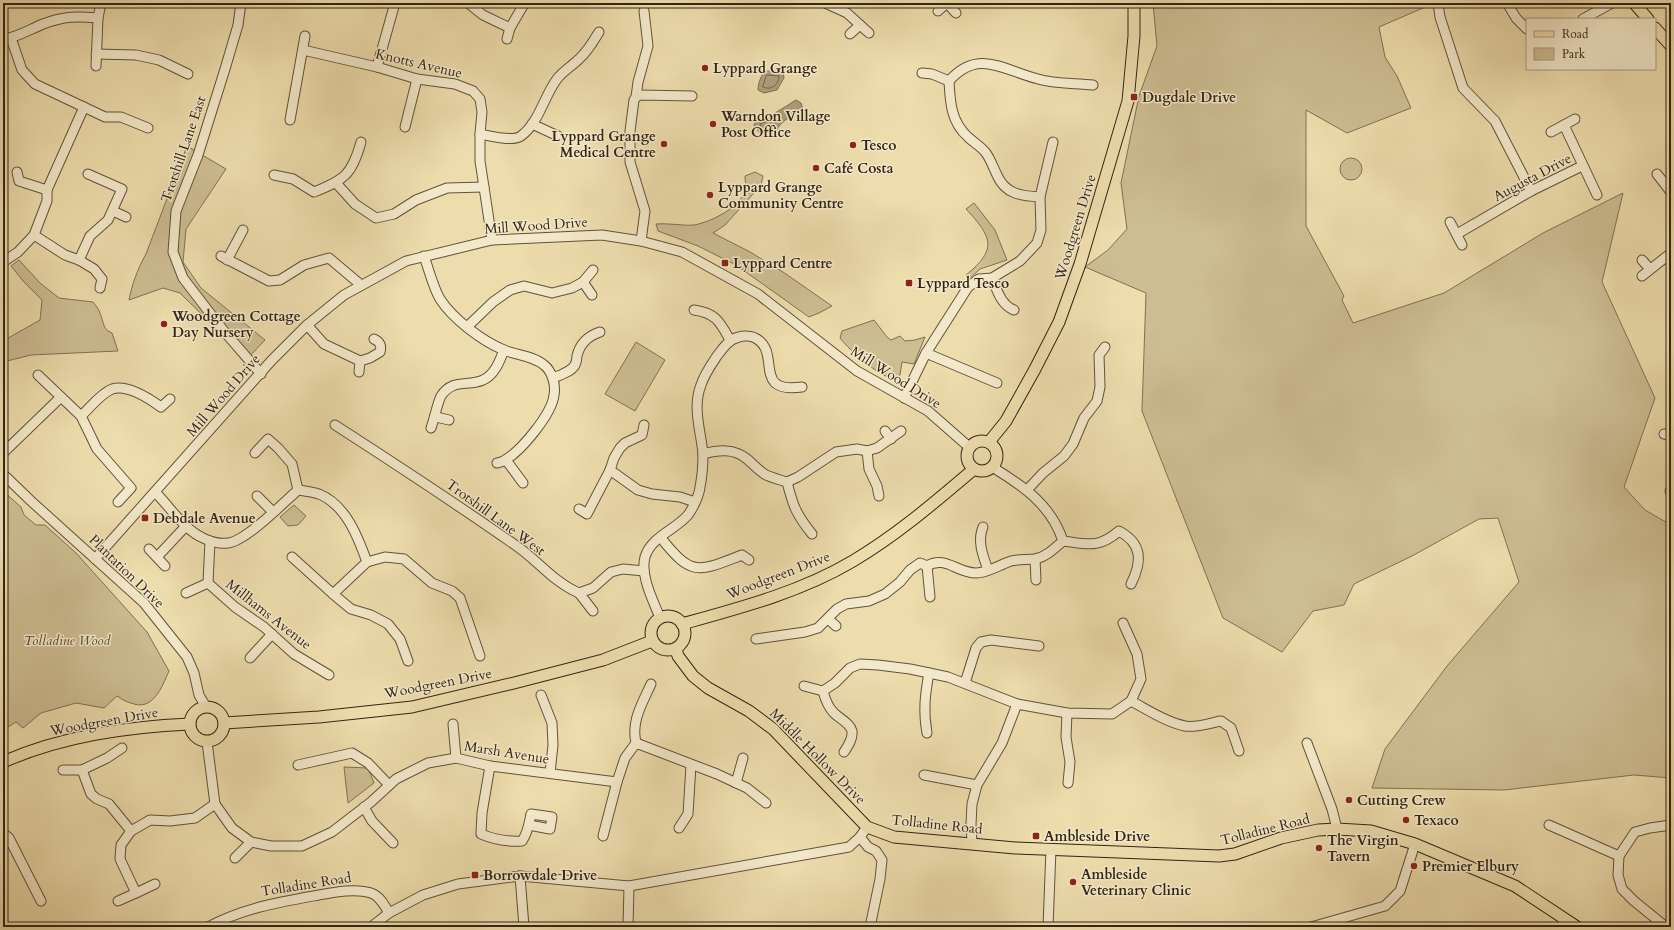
<svg xmlns="http://www.w3.org/2000/svg" width="1674" height="930" font-family="Cardo,serif">
<style>
.green{fill:#cdbd92;stroke:#807054}
.water{fill:#ad9d79;stroke:#7c6d51}
.lines{fill:none;stroke-linecap:round;stroke-linejoin:round}
.shore{stroke:#706047;stroke-width:1}
.minor-casing{stroke:#61523b;stroke-width:11}
.major-casing{stroke:#322415;stroke-width:13}
.minor{stroke:#f3e8c9;stroke-width:9}
.major{stroke:#eddcac;stroke-width:11}
.poi-dot{fill:#8f2418;stroke:#f3e8c9;stroke-width:1.5}
.labels{text-anchor:middle;stroke-width:3;stroke-linejoin:round;paint-order:stroke}
.street-label{font-size:14px;fill:#322415;stroke:#f3e8c9}
.poi-label{font-size:14px;font-weight:bold;fill:#322415;stroke:#f3e8c9;text-anchor:start}
.park-label{font-size:14px;font-style:italic;fill:#594a34;stroke:#f3e8c9}
</style>
<rect width="100%" height="100%" fill="#eddcac"/>
<filter id="stains"><feTurbulence type="fractalNoise" baseFrequency=".005" numOctaves="4"/><feColorMatrix values="0 0 0 0 .2 0 0 0 0 .09 0 0 0 0 .02 0 0 0 .5 -.17"/></filter>
<radialGradient id="worn" r=".72"><stop offset=".6" stop-color="#630" stop-opacity="0"/><stop offset="1" stop-color="#630" stop-opacity=".3"/></radialGradient>
<!-- green -->
<g class="green">
<polygon points="1153,3 1429,3 1430,5 1379,27 1385,57 1397,76 1411,108 1347,133 1306,110 1306,226 1344,296 1342,300 1353,323 1444,293 1543,233 1623,193 1602,282 1655,398 1624,487 1645,510 1671,525 1671,778 1634,775 1504,790 1372,788 1385,749 1447,666 1519,582 1498,518 1479,519 1412,556 1354,584 1344,605 1313,611 1282,652 1223,618 1142,411 1146,293 1085,267 1108,250 1127,229 1121,183 1139,96 1157,46"/>
<path d="M187 146 226 169 186 229 183 262 201 288 265 340 247 359 180 293 163 288 129 300C132 284 138 268 146 254Z"/>
<circle cx="1351" cy="169" r="11"/>
<path d="M755 172 763 176 761 185 725 225 713 233 750 252 783 272 832 306 819 313 809 317 736 265 698 246 658 231 656 224C669 223 684 226 694 225 711 222 742 207 746 188 746 185 745 180 745 176Z"/>
<path d="M974 203 995 230 1007 260 980 269 968 280 966 275C998 249 992 237 966 209Z"/>
<path d="M19 260 40 283 59 298 93 302C95 305 99 309 100 313 104 322 102 329 112 333L118 351 31 355 3 362V341L40 320 42 300 24 282 11 266Z"/>
<path d="M874 320 887 337 891 340 900 336 905 341 915 340 925 337 914 364 902 362 900 375 894 379C877 375 851 352 840 338L842 331Z"/>
<polygon points="636,342 665,360 635,411 605,394"/>
<path d="M3 491 21 507 24 515 36 525H45L76 553 147 632 169 671C162 687 153 712 131 703 126 702 121 699 117 696L104 708 76 703 41 713 23 728 16 722 3 730Z"/>
<polygon points="294,505 306,516 298,525 288,526 280,517"/>
<polygon points="344,767 368,768 374,783 348,803"/>
</g>
<!-- water -->
<g class="water">
<path d="M765 71H783L784 78 777 90 764 93 758 90C758 83 761 76 765 71Z"/>
<path d="M796 100 801 103 803 109C796 113 779 122 777 130L772 131 763 137 754 125 756 121 772 115Z"/>
</g>
<g class="lines">
<!-- shore -->
<g class="shore">
<path d="M767 75 779 76C779 85 771 91 763 87Z"/>
<polygon points="774,119 777,121 773,126 765,131 763,131 760,124"/>
</g>
<!-- minor casing -->
<g class="minor-casing">
<g id="minor">
<polyline points="241,3 238,25 225,69 198,155 176,211 173,252 183,278 223,330 261,374"/>
<polyline points="468,3 483,15 510,28"/>
<polyline points="825,3 847,13 869,33"/>
<polyline points="947,3 956,13"/>
<polyline points="1438,3 1440,17 1463,88 1495,121 1531,191"/>
<polyline points="1507,3 1516,18 1527,29"/>
<polyline points="938,11 947,3"/>
<polyline points="1583,19 1612,3"/>
<polyline points="850,34 860,25"/>
<polyline points="11,38 22,70 35,84 105,117 121,117 148,128"/>
<path d="M3 39C17 38 30 29 43 24 64 16 77 16 98 18"/>
<polyline points="507,39 510,28 524,4"/>
<polyline points="303,50 377,67 417,79 455,84 473,91 480,99 482,112 480,134 480,161 492,240"/>
<polyline points="96,54 136,55 159,60 188,74"/>
<polyline points="96,66 98,18 101,3"/>
<polyline points="377,67 395,3"/>
<polyline points="922,73 932,74 949,81"/>
<polyline points="636,97 640,95 692,96"/>
<polyline points="1575,119 1564,125 1597,195"/>
<polyline points="290,120 305,36"/>
<polyline points="532,124 558,136"/>
<polyline points="405,127 417,79"/>
<polyline points="1551,132 1564,125"/>
<path d="M480 134C490 136 513 142 521 136 539 123 544 96 557 79 563 71 572 66 579 59 588 51 593 42 599 32"/>
<polyline points="17,172 19,181 47,190"/>
<polyline points="1657,174 1671,192"/>
<path d="M274 175 293 179 314 192C344 180 352 175 361 142"/>
<polyline points="336,183 355,204 376,218 394,214 416,200 447,188 484,187"/>
<path d="M1040 197C1021 196 1005 194 997 175 993 167 991 160 986 153 981 146 974 143 968 137 951 122 950 102 949 81 978 48 1003 70 1038 79 1054 84 1076 83 1093 85"/>
<polyline points="113,211 126,217"/>
<polyline points="1450,222 1462,245"/>
<polyline points="1457,234 1531,191 1582,166"/>
<polyline points="34,235 65,255 79,260 90,236 108,220 122,189 88,174"/>
<polyline points="641,241 645,211 630,162 630,131 634,100 636,97 638,82 648,46 644,11"/>
<polyline points="221,256 269,281 280,280 304,265 329,258 361,285"/>
<path d="M424 256C429 270 433 287 440 299 453 319 482 341 504 350 516 355 534 356 544 365 552 371 556 385 554 395 552 414 521 451 505 460 503 462 500 462 497 463"/>
<polyline points="79,260 94,269 102,279 100,288"/>
<polyline points="227,260 243,230"/>
<polyline points="1642,260 1650,269"/>
<polyline points="3,262 18,252 34,235 47,201 47,190 84,107"/>
<polyline points="1642,276 1671,253"/>
<path d="M992 278C997 290 1001 305 1014 310"/>
<polyline points="583,282 592,295"/>
<path d="M694 310C716 313 720 322 730 340"/>
<path d="M307 325 324 344 360 361 370 358 380 352C382 345 380 342 374 339"/>
<polyline points="467,327 493,302 510,290 524,286 552,293 572,288 583,282 593,270"/>
<polyline points="926,353 997,383"/>
<polyline points="359,372 360,361"/>
<polyline points="38,375 81,416 97,449 131,488 118,502"/>
<path d="M553 378C560 375 571 372 575 365 576 363 577 358 577 356 580 343 588 336 600 332"/>
<polyline points="904,398 926,353 968,287 979,279 992,278 1020,261 1037,243 1041,230 1040,197 1053,142"/>
<path d="M81 416C90 408 100 394 112 389 127 384 150 399 161 407L170 399"/>
<polyline points="436,417 449,420"/>
<path d="M335 425C397 465 458 505 518 547 539 562 555 583 579 593L593 588 611 572 623 569 644 571"/>
<path d="M431 428C434 420 438 401 441 396 453 378 468 387 483 380 495 375 500 360 504 350"/>
<polyline points="885,431 891,439"/>
<polyline points="1664,434 1671,436"/>
<polyline points="867,451 869,469 877,486 879,496"/>
<polyline points="3,453 61,397"/>
<polyline points="255,453 268,439 278,448 292,464 298,490"/>
<path d="M703 454C718 450 734 448 747 459 753 464 759 471 766 475 773 478 780 480 787 482L798 477 836 452 857 449 867 451 877 448 901 431"/>
<polyline points="506,460 523,483"/>
<path d="M994 465 997 470C1026 488 1052 507 1063 541"/>
<polyline points="610,470 638,490 652,494 680,497 695,502"/>
<polyline points="3,474 31,501 144,603 187,657 194,673 199,695 206,707"/>
<path d="M787 482C793 506 796 514 812 534"/>
<polyline points="1027,490 1043,473 1064,456 1073,444 1084,418 1097,401 1100,387 1099,355 1105,347"/>
<polyline points="1670,491 1671,490"/>
<path d="M155 492C166 503 175 516 186 526 196 536 213 545 228 543 246 541 283 503 298 490 305 491 313 492 319 494 346 505 358 537 367 562L333 594 351 609 371 615 388 624 400 639 408 661"/>
<polyline points="257,496 273,512"/>
<polyline points="579,509 587,514 610,470 614,458 620,448 625,443 642,435 644,425"/>
<path d="M983 527C977 541 983 556 988 570"/>
<path d="M661 538C692 577 698 572 742 555L749 560"/>
<polyline points="210,541 208,583 235,607 264,627 294,654 329,675"/>
<path d="M1063 541C1088 544 1098 549 1119 531 1143 544 1142 562 1131 584"/>
<polyline points="149,549 165,566"/>
<polyline points="157,557 186,526"/>
<polyline points="292,557 333,594"/>
<polyline points="95,559 271,361 307,325 344,295 406,261 492,240 602,235 641,241 682,252 758,294 857,371 928,411 969,447"/>
<polyline points="1035,559 1036,580"/>
<polyline points="367,562 385,557 404,559 432,583 452,591 460,598 480,656"/>
<polyline points="927,566 930,597"/>
<polyline points="186,593 208,583"/>
<polyline points="579,593 593,611"/>
<path d="M660 618C653 600 640 576 645 557 651 537 675 530 688 515 693 508 699 496 700 487 702 477 703 465 703 454 701 431 692 408 701 385 704 375 711 365 717 356 723 348 729 339 739 337 744 335 753 336 757 339 781 354 752 394 802 387"/>
<polyline points="828,619 836,626"/>
<path d="M756 639 805 632 818 628 837 609 846 604 869 601 885 594 900 582 910 570 920 563 927 566C945 555 957 573 976 573 988 573 999 565 1011 561 1019 559 1027 560 1035 559 1046 557 1055 548 1063 541"/>
<polyline points="250,658 272,634"/>
<polyline points="965,683 976,648 981,642 991,640 1039,646"/>
<polyline points="804,686 823,691"/>
<polyline points="541,695 552,723 553,745 550,773"/>
<path d="M1131 701C1148 710 1166 722 1185 726 1196 728 1210 723 1221 721L1231 728 1239 751"/>
<polyline points="1067,713 1066,737 1070,762 1068,783"/>
<polyline points="453,724 456,758"/>
<path d="M927 733C923 711 925 695 929 673"/>
<polyline points="207,742 215,804 232,828 251,842 271,846 302,846 332,832 371,802 396,779 428,763 456,758 490,766 617,782 625,758 636,743 717,774 747,788 766,803"/>
<path d="M636 743C631 721 642 704 651 684"/>
<polyline points="1307,743 1332,809 1337,829"/>
<path d="M844 752C848 746 853 739 852 731 850 723 840 719 834 713 828 707 825 699 823 691L835 683 850 668 860 664 878 665 910 669 948 677 1017 704 1067 713 1112 714 1131 701 1141 679 1137 654 1123 623"/>
<polyline points="298,765 352,753 368,763 389,785"/>
<path d="M490 766 482 813 481 834C495 840 507 842 522 841 528 833 529 823 531 814L552 817 550 829 529 825"/>
<polyline points="63,770 82,770 91,794 97,799 109,804 131,831"/>
<polyline points="82,770 107,758 122,748"/>
<polyline points="924,775 977,785"/>
<polyline points="736,783 743,758"/>
<polyline points="364,807 372,821 393,843"/>
<polyline points="1549,825 1619,856"/>
<polyline points="679,828 688,814 691,765"/>
<polyline points="3,833 9,838 41,901"/>
<polyline points="603,836 617,782"/>
<polyline points="860,837 868,847 876,851 882,860 880,879 870,927"/>
<polyline points="972,843 971,824 972,804 977,785 1002,743 1017,704"/>
<polyline points="235,858 251,842"/>
<polyline points="520,876 524,927"/>
<polyline points="155,884 136,893 120,859 121,845 131,831 150,820 170,821 195,818 215,804"/>
<polyline points="118,901 136,893"/>
<path d="M208 927C243 908 280 902 319 895 335 892 356 888 371 893 380 896 385 906 389 913"/>
<polyline points="371,927 389,913 423,895 458,884 520,876 629,886 849,847 860,837 867,827"/>
<polyline points="628,927 629,886"/>
<polyline points="1048,927 1051,849"/>
<polyline points="1311,927 1385,906 1400,891 1415,844"/>
<polyline points="1666,927 1634,901 1622,889 1618,875 1619,856 1635,832 1650,828 1671,825"/>
</g>
</g>
<!-- major casing -->
<g class="major-casing">
<g id="major">
<polyline points="1634,3 1648,19"/>
<polyline points="1655,28 1671,46"/>
<circle cx="982" cy="456" r="15"/>
<polyline points="989,442 1006,421 1035,369 1059,322 1080,264 1128,101 1134,36 1134,3"/>
<circle cx="668" cy="633" r="17"/>
<path d="M682 624C740 608 801 592 853 561 897 535 935 502 974 469"/>
<polyline points="676,649 678,656 693,676 708,688 749,711 773,729 867,827 894,837 1015,848 1219,856 1235,854 1281,838 1318,830 1337,829 1371,831 1415,844 1515,886 1577,927"/>
<circle cx="207" cy="724" r="17"/>
<polyline points="224,723 319,717 412,707 514,683 603,660 652,641"/>
<path d="M3 762C62 736 126 727 190 724"/>
</g>
</g>
<!-- minor -->
<use href="#minor" class="minor"/>
<!-- major -->
<use href="#major" class="major"/>
</g>
<!-- markers -->
<g class="poi-dot">
<circle cx="705" cy="68" r="4"/>
<rect x="1130" y="93" width="8" height="8" rx="2"/>
<circle cx="713" cy="124" r="4"/>
<circle cx="664" cy="144" r="4"/>
<circle cx="853" cy="145" r="4"/>
<circle cx="816" cy="168" r="4"/>
<circle cx="710" cy="195" r="4"/>
<rect x="721" y="259" width="8" height="8" rx="2"/>
<rect x="905" y="279" width="8" height="8" rx="2"/>
<circle cx="164" cy="324" r="4"/>
<rect x="141" y="514" width="8" height="8" rx="2"/>
<circle cx="1349" cy="800" r="4"/>
<circle cx="1406" cy="820" r="4"/>
<rect x="1032" y="832" width="8" height="8" rx="2"/>
<circle cx="1319" cy="848" r="4"/>
<circle cx="1414" cy="866" r="4"/>
<rect x="471" y="871" width="8" height="8" rx="2"/>
<circle cx="1073" cy="882" r="4"/>
</g>
<g class="labels">
<!-- street labels -->
<g class="street-label">
<text transform="translate(419 63) rotate(13)" y="5">Knotts Avenue</text>
<text transform="translate(183 149) rotate(-71)" y="5">Trotshill Lane East</text>
<text transform="translate(1532 177) rotate(-28)" y="5">Augusta Drive</text>
<text transform="translate(536 225) rotate(-4)" y="5">Mill Wood Drive</text>
<text transform="translate(1075 227) rotate(-73)" y="5">Woodgreen Drive</text>
<text transform="translate(896 377) rotate(32)" y="5">Mill Wood Drive</text>
<text transform="translate(223 395) rotate(-49)" y="5">Mill Wood Drive</text>
<text transform="translate(496 517) rotate(36)" y="5">Trotshill Lane West</text>
<text transform="translate(127 571) rotate(44)" y="5">Plantation Drive</text>
<text transform="translate(778 575) rotate(-21)" y="5">Woodgreen Drive</text>
<text transform="translate(269 614) rotate(38)" y="5">Millhams Avenue</text>
<text transform="translate(438 683) rotate(-11)" y="5">Woodgreen Drive</text>
<text transform="translate(104 721) rotate(-10)" y="5">Woodgreen Drive</text>
<text transform="translate(507 752) rotate(9)" y="5">Marsh Avenue</text>
<text transform="translate(818 756) rotate(45)" y="5">Middle Hollow Drive</text>
<text transform="translate(937 824) rotate(6)" y="5">Tolladine Road</text>
<text transform="translate(1265 829) rotate(-14)" y="5">Tolladine Road</text>
<text transform="translate(306 884) rotate(-9)" y="5">Tolladine Road</text>
</g>
<!-- poi labels -->
<g class="poi-label">
<text x="713" y="73">Lyppard Grange</text>
<text x="1142" y="102">Dugdale Drive</text>
<text x="721" y="121">Warndon Village<tspan x="721" dy="16">Post Office</tspan></text>
<text x="656" y="141" text-anchor="end">Lyppard Grange<tspan x="656" dy="16">Medical Centre</tspan></text>
<text x="861" y="150">Tesco</text>
<text x="824" y="173">Café Costa</text>
<text x="718" y="192">Lyppard Grange<tspan x="718" dy="16">Community Centre</tspan></text>
<text x="733" y="268">Lyppard Centre</text>
<text x="917" y="288">Lyppard Tesco</text>
<text x="172" y="321">Woodgreen Cottage<tspan x="172" dy="16">Day Nursery</tspan></text>
<text x="153" y="523">Debdale Avenue</text>
<text x="1357" y="805">Cutting Crew</text>
<text x="1414" y="825">Texaco</text>
<text x="1044" y="841">Ambleside Drive</text>
<text x="1327" y="845">The Virgin<tspan x="1327" dy="16">Tavern</tspan></text>
<text x="1422" y="871">Premier Elbury</text>
<text x="1081" y="879">Ambleside<tspan x="1081" dy="16">Veterinary Clinic</tspan></text>
<text x="483" y="880">Borrowdale Drive</text>
</g>
<!-- park labels -->
<g class="park-label">
<text x="67" y="645">Tolladine Wood</text>
</g>
</g>
<!-- margin -->
<rect width="1674" height="930" fill="none" stroke="#eddcac" stroke-width="16"/>
<rect x="4" y="4" width="1666" height="922" fill="none" stroke="#322415" stroke-width="2"/>
<rect x="8" y="8" width="1658" height="914" fill="none" stroke="#322415"/>
<!-- legend -->
<rect x="1526" y="18" width="130" height="52" fill="#f3e8c9" stroke="#a69a81"/>
<rect x="1534" y="31" width="20" height="6" fill="#eddcac" stroke="#a69a81"/>
<text x="1562" y="38" font-size="12" fill="#322415">Road</text>
<rect x="1534" y="48" width="20" height="12" fill="#cdbd92" stroke="#a69a81"/>
<text x="1562" y="58" font-size="12" fill="#322415">Park</text>
<rect width="100%" height="100%" filter="url(#stains)"/>
<rect width="100%" height="100%" fill="url(#worn)"/>
</svg>
